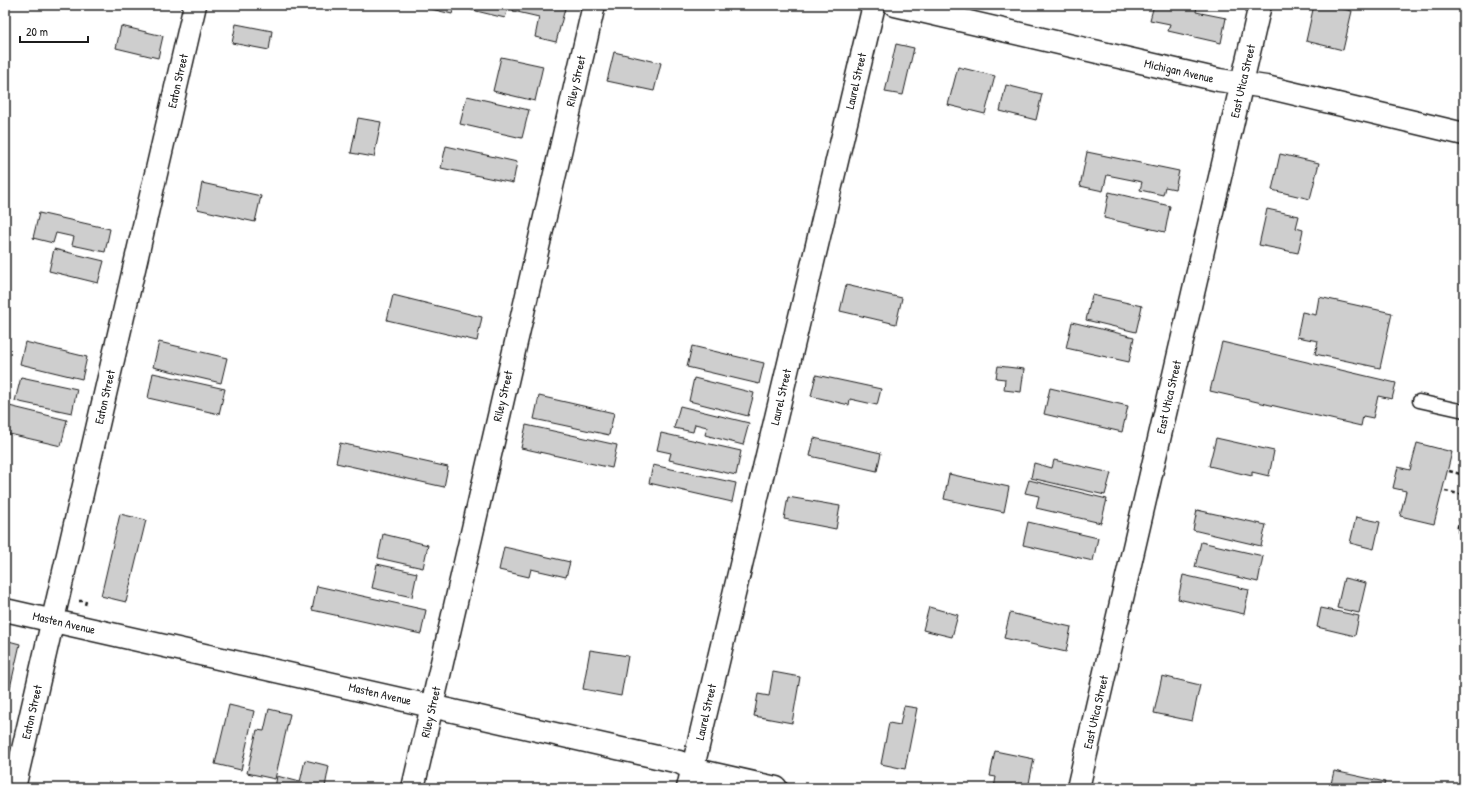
<svg xmlns="http://www.w3.org/2000/svg" width="1469" height="793" font-family="'Patrick Hand',sans-serif">
<style>
.building{fill:#cecece;stroke:#1c1c1c}
.lines{fill:none;stroke-linecap:round;stroke-linejoin:round}
.service-casing{stroke:#1c1c1c;stroke-width:15}
.minor-casing{stroke:#1c1c1c;stroke-width:25}
.tertiary-casing{stroke:#1c1c1c;stroke-width:25}
.path{stroke:#1c1c1c;stroke-width:2.5;stroke-dasharray:4 3;stroke-linecap:butt}
.service{stroke:#fff;stroke-width:12}
.minor{stroke:#fff;stroke-width:22}
.tertiary{stroke:#fff;stroke-width:22}
.labels{text-anchor:middle;stroke-width:3.5;stroke-linejoin:round;paint-order:stroke}
.street-label{font-size:12px;fill:#1c1c1c;stroke:#fff}
</style>
<rect width="100%" height="100%" fill="#fff"/>
<filter id="ink" filterUnits="userSpaceOnUse"><feTurbulence type="fractalNoise" baseFrequency=".025" numOctaves="2"/><feDisplacementMap in="SourceGraphic" scale="8" xChannelSelector="R" yChannelSelector="G"/><feConvolveMatrix kernelMatrix="1 2 1 2 8 2 1 2 1" color-interpolation-filters="sRGB"/></filter>
<g filter="url(#ink)">
<!-- building -->
<g class="building">
<polygon points="427,5 455,5 452,14 427,8"/>
<polygon points="469,5 509,5 505,18 468,9"/>
<polygon points="514,5 566,5 556,42 535,37 539,17 513,11"/>
<polygon points="1154,5 1187,5 1197,7 1196,12 1226,18 1221,43 1168,31 1170,24 1150,20"/>
<polygon points="1314,5 1325,5 1352,11 1343,50 1306,41"/>
<polygon points="236,24 272,31 269,50 232,43"/>
<polygon points="121,26 163,36 158,58 116,48"/>
<polygon points="896,44 914,48 903,95 885,92"/>
<polygon points="614,52 661,63 654,91 607,81"/>
<polygon points="501,57 543,66 535,101 493,91"/>
<polygon points="958,67 995,76 985,114 948,105"/>
<polygon points="1006,85 1042,94 1036,120 1000,111"/>
<polygon points="467,96 529,110 522,138 460,124"/>
<polygon points="358,118 381,122 374,157 351,153"/>
<polygon points="446,146 517,162 513,183 441,168"/>
<polygon points="1087,152 1179,171 1175,189 1165,187 1163,195 1140,190 1142,182 1107,175 1103,191 1080,186"/>
<polygon points="1280,154 1319,163 1310,199 1272,190"/>
<polygon points="202,183 261,196 255,222 197,209"/>
<polygon points="1109,192 1170,206 1165,232 1104,218"/>
<polygon points="1267,209 1299,216 1296,228 1303,230 1298,253 1259,245"/>
<polygon points="39,213 110,229 105,252 72,245 74,237 56,233 53,243 33,238"/>
<polygon points="54,249 104,261 98,283 49,271"/>
<polygon points="846,285 902,298 896,324 840,311"/>
<polygon points="393,295 482,317 477,341 387,320"/>
<polygon points="1092,295 1142,306 1136,332 1086,320"/>
<polygon points="1319,297 1392,313 1380,368 1315,354 1318,341 1297,337 1302,312 1316,315"/>
<polygon points="1072,322 1134,337 1129,362 1066,348"/>
<polygon points="25,342 87,357 82,379 20,364"/>
<polygon points="159,342 227,358 221,383 153,367"/>
<polygon points="1222,342 1396,383 1392,399 1378,396 1373,418 1363,416 1361,426 1210,391"/>
<polygon points="692,346 764,363 759,384 687,367"/>
<polygon points="998,366 1024,369 1021,392 1004,390 1005,379 996,378"/>
<polygon points="153,373 225,389 219,414 148,398"/>
<polygon points="816,375 881,389 877,405 850,399 849,405 811,396"/>
<polygon points="21,377 77,389 72,413 15,401"/>
<polygon points="694,378 754,393 748,416 689,401"/>
<polygon points="1050,388 1128,406 1122,432 1044,414"/>
<polygon points="539,396 614,413 609,435 534,419"/>
<polygon points="5,405 67,420 61,446 5,433"/>
<polygon points="680,406 749,423 743,445 705,435 707,427 695,424 693,432 674,428"/>
<polygon points="526,425 617,445 612,468 521,448"/>
<polygon points="661,433 741,451 736,475 669,460 671,453 657,450"/>
<polygon points="814,438 881,453 877,471 810,456"/>
<polygon points="1216,438 1274,451 1269,476 1252,472 1252,476 1209,466"/>
<polygon points="340,443 448,467 444,487 336,463"/>
<polygon points="1417,443 1452,452 1434,524 1400,516 1406,491 1393,488 1398,467 1410,470"/>
<polygon points="1054,460 1111,473 1105,495 1031,478 1034,463 1052,468"/>
<polygon points="653,465 736,483 732,502 649,483"/>
<polygon points="949,474 1009,487 1004,512 944,499"/>
<polygon points="1029,480 1107,499 1101,523 1036,508 1039,496 1025,493"/>
<polygon points="788,497 840,506 836,529 784,519"/>
<polygon points="1197,510 1266,525 1261,546 1193,530"/>
<polygon points="120,514 146,520 126,602 101,596"/>
<polygon points="1356,517 1380,522 1374,549 1350,543"/>
<polygon points="1028,522 1098,538 1093,561 1023,545"/>
<polygon points="383,534 428,545 423,568 378,558"/>
<polygon points="1201,542 1263,556 1258,582 1195,567"/>
<polygon points="504,547 570,562 566,577 531,569 529,577 499,570"/>
<polygon points="377,564 417,573 412,597 372,588"/>
<polygon points="1183,575 1249,590 1244,614 1178,599"/>
<polygon points="1344,578 1366,583 1359,613 1337,608"/>
<polygon points="317,586 426,610 421,634 312,610"/>
<polygon points="929,607 958,615 952,637 923,630"/>
<polygon points="1321,608 1359,616 1355,636 1317,627"/>
<polygon points="1010,613 1071,627 1066,652 1004,638"/>
<polygon points="5,640 20,644 5,710"/>
<polygon points="590,650 628,656 621,696 583,689"/>
<polygon points="773,672 800,677 792,723 754,716 758,694 769,696"/>
<polygon points="1162,676 1200,685 1192,721 1154,713"/>
<polygon points="229,705 254,711 241,770 215,764"/>
<polygon points="904,706 917,708 905,769 881,764 889,723 900,725"/>
<polygon points="269,709 290,714 275,779 247,773 257,730 264,731"/>
<polygon points="995,751 1034,759 1028,788 994,788 996,777 990,776"/>
<polygon points="305,760 329,766 325,787 331,788 275,788 277,776 300,782"/>
<polygon points="1334,771 1385,782 1383,788 1330,788"/>
</g>
<g class="lines">
<!-- service casing -->
<g class="service-casing">
<polyline id="service" points="1419,401 1464,411"/>
</g>
<!-- minor casing -->
<g class="minor-casing">
<g id="minor">
<polyline points="5,610 679,762 692,769 776,788"/>
<polyline points="14,788 195,5"/>
<polyline points="413,788 594,5"/>
<polyline points="688,788 874,5"/>
</g>
</g>
<!-- tertiary casing -->
<g class="tertiary-casing">
<g id="tertiary">
<polyline points="895,5 1219,80 1266,87 1464,134"/>
<polyline points="1078,788 1260,5"/>
</g>
</g>
<!-- path -->
<g class="path">
<polyline points="1449,471 1464,475"/>
<polyline points="1445,491 1464,495"/>
<polyline points="1461,532 1457,531 1464,498"/>
<polyline points="79,601 86,601 85,605"/>
</g>
<!-- service -->
<use href="#service" class="service"/>
<!-- minor -->
<use href="#minor" class="minor"/>
<!-- tertiary -->
<use href="#tertiary" class="tertiary"/>
</g>
</g>
<g class="labels">
<!-- street labels -->
<g class="street-label">
<text transform="translate(1179 71) rotate(13)" y="4">Michigan Avenue</text>
<text transform="translate(178 81) rotate(-77)" y="4">Eaton Street</text>
<text transform="translate(576 81) rotate(-77)" y="4">Riley Street</text>
<text transform="translate(856 81) rotate(-77)" y="4">Laurel Street</text>
<text transform="translate(1243 81) rotate(-77)" y="4">East Utica Street</text>
<text transform="translate(503 396) rotate(-77)" y="4">Riley Street</text>
<text transform="translate(105 397) rotate(-77)" y="4">Eaton Street</text>
<text transform="translate(781 397) rotate(-77)" y="4">Laurel Street</text>
<text transform="translate(1169 397) rotate(-77)" y="4">East Utica Street</text>
<text transform="translate(64 623) rotate(13)" y="4">Masten Avenue</text>
<text transform="translate(380 694) rotate(13)" y="4">Masten Avenue</text>
<text transform="translate(32 712) rotate(-77)" y="4">Eaton Street</text>
<text transform="translate(431 712) rotate(-77)" y="4">Riley Street</text>
<text transform="translate(706 712) rotate(-77)" y="4">Laurel Street</text>
<text transform="translate(1096 712) rotate(-77)" y="4">East Utica Street</text>
</g>
</g>
<!-- margin -->
<rect width="1469" height="793" fill="none" stroke="#fff" stroke-width="20"/>
<rect x="10" y="10" width="1449" height="773" fill="none" stroke="#1c1c1c" stroke-width="1.5" filter="url(#ink)"/>
<!-- scale -->
<path d="M20 36v6h68v-6" fill="none" stroke="#1c1c1c" stroke-width="2"/>
<text x="26" y="36" font-size="12" fill="#1c1c1c" stroke="#ffffff" stroke-width="3" paint-order="stroke">20 m</text>
</svg>
